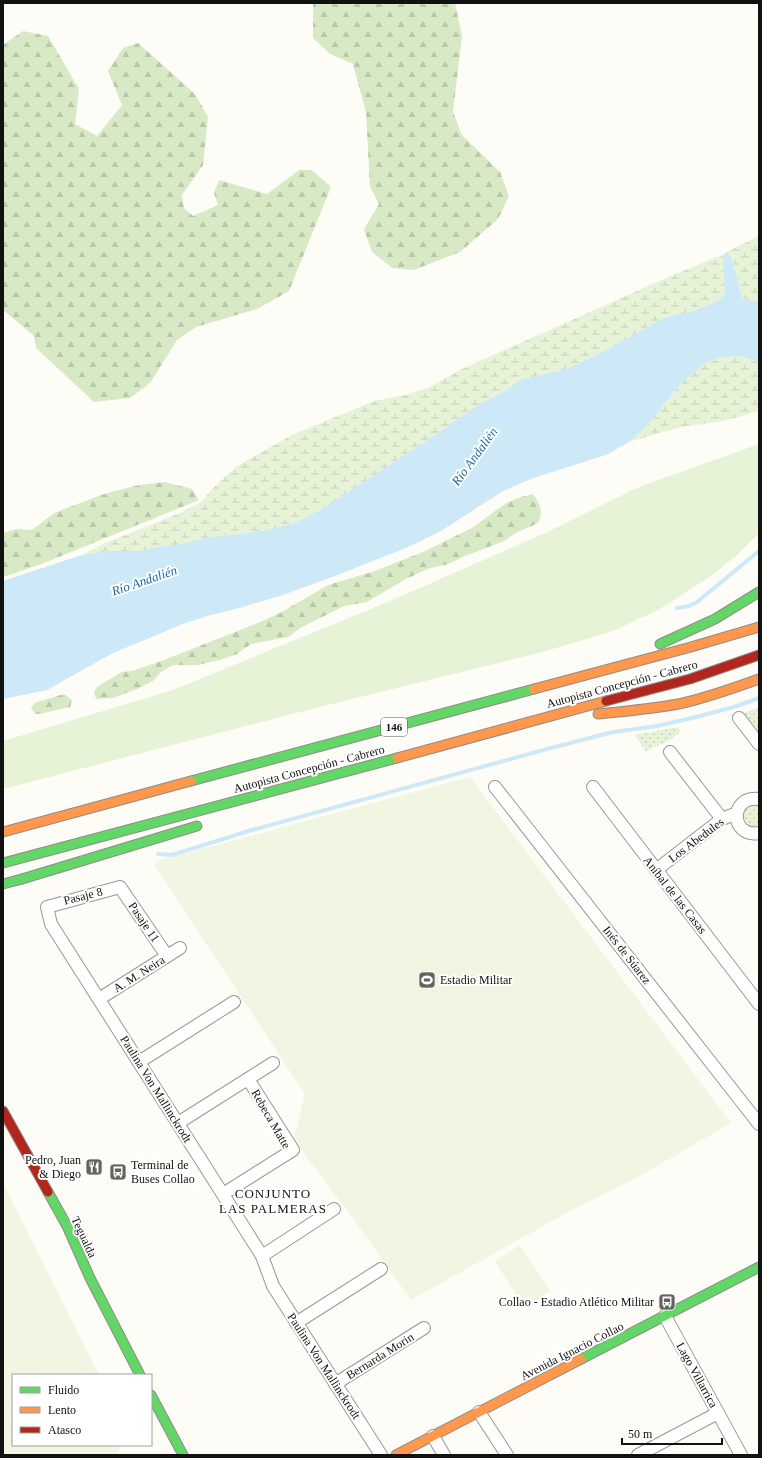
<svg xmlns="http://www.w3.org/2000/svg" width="762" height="1458" font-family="'Times New Roman',serif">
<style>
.grass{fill:#e7f3d7}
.forest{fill:url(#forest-firs)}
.wetland{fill:url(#wetland-marsh)}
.park{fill:url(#park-dots)}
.pitch{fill:#f0f6e1}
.water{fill:#cde8f7}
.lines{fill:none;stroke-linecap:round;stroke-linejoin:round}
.stream{stroke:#cde8f7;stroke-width:4}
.street-casing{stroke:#979795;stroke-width:14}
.fast-casing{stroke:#8e8d8b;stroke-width:11}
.slow-casing{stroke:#8e8d8b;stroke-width:11}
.jam-casing{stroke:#8e8d8b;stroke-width:11}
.street{stroke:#fffffe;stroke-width:12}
.fast{stroke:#63d668;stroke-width:9}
.slow{stroke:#ff974d;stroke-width:9}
.jam{stroke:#b3261e;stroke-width:9}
.labels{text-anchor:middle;stroke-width:4;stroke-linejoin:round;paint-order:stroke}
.shield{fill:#fff;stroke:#585858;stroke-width:1}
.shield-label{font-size:11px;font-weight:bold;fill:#111}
.street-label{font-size:12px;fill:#111;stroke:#fff}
.poi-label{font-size:12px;fill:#111;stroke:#fff;text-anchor:start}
.water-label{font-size:13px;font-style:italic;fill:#1768a6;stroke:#fff}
.neighbourhood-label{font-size:13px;letter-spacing:1px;fill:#111;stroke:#fff}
</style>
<defs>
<pattern id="forest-firs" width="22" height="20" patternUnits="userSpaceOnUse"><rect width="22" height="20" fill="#d8eac5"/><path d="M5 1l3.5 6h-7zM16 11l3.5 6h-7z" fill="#b8c8a8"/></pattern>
<pattern id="wetland-marsh" width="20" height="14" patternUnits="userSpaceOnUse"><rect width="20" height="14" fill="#e7f3d7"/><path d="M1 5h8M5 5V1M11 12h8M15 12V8" fill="none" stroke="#c5cfb8"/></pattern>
<pattern id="park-dots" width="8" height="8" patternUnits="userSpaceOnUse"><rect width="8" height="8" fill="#e7f3d7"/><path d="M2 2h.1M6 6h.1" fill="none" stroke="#c5cfb8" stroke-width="1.8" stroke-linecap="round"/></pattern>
</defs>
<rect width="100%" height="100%" fill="#fdfcf7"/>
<!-- grass -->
<polygon class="grass" points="759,444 759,533 736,556 708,578 658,610 613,631 546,651 300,712 3,789 3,741 173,690 390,601 543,534 639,487"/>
<!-- forest -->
<g class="forest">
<polygon points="313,3 455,3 462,36 453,112 462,135 500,172 509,196 498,219 460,252 414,270 392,268 372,252 364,229 379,204 370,187 366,112 353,64 330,54 313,38"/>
<polygon points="23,31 48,36 79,89 75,124 97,136 122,105 108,71 123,48 138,43 195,94 208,117 203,165 182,195 184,208 193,216 218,205 214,193 219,180 267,194 299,170 312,170 331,187 289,291 257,309 196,327 177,340 150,383 130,398 94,402 36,348 34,336 3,310 3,45"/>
<polygon points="165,482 192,489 199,500 44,563 3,577 3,533 16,529 32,530 54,513 101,495 134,486"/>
<path d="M533 494C540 505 544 510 538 523L516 533 504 541 463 557 448 564 427 569 404 580 367 602 344 606 302 627 288 637 251 644 237 654 220 660 198 665H173L161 672 153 681 137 689 113 698 96 699 94 692 97 687 122 672 132 671 164 660 258 623 280 613 328 585 375 571 423 552 472 528 506 503 521 497Z"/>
<polygon points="64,694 72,700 70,707 40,714 35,714 31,708 34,703"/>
</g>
<!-- wetland -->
<g class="wetland">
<polygon points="759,236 759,301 750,301 742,297 731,257 727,252"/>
<path d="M724 254C720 269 729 284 722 299L696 310 663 318 612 347 580 363 565 369 520 380 504 392 479 404 438 433 319 511 292 524 268 530 206 538 176 545 156 547 141 551H108L82 555 103 544 178 514 201 502 215 486 237 466 292 435 374 401 405 395 430 387 462 369 664 279Z"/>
<polygon points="739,356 759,362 759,411 724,421 681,427 629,442 646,427 678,387 703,363 721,357"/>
</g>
<!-- park -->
<g class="park">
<polygon points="759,707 759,735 742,714"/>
<polygon points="678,727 681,731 670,740 646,751 634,735"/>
<path d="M749 805H759V826H750C742 820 741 811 749 805Z"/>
</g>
<!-- pitch -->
<g class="pitch">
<polygon points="470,777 731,1123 638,1177 568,1212 411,1300 355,1221 294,1140 305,1094 155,866 157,861"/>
<polygon points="3,1183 99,1375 13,1375 13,1445 120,1445 117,1455 3,1455"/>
<polygon points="520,1245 550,1291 525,1308 495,1262"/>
</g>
<!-- water -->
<path class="water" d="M727 252 731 257 742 297 750 301H759V362L739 356 721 357 704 363 678 387 646 427 629 442 606 455 533 478 503 491 441 531 406 548 335 576 283 595 239 608 207 616 183 624 113 653 47 690 3 699V581L82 555 108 551H141L156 547 176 545 206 538 268 530 292 524 319 511 438 433 479 404 504 392 520 380 565 369 580 363 612 347 663 318 696 310 722 299C729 285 720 269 724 254Z"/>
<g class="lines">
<!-- stream -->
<g class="stream">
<polyline points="677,608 689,606 697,602 759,551"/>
<polyline points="158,854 172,855 252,830 551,748 613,732 657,726 696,717 734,707 759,698"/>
</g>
<!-- street casing -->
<g class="street-casing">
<g id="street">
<polyline points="739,718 759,744"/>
<polyline points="670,752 722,819"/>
<polyline points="495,787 759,1124"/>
<polyline points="593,787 759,1004"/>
<path d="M759 799C729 795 730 838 759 833"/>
<polyline points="656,870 722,819 737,813"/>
<polyline points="167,956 120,887 47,907 51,924 262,1256 273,1286 381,1455"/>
<polyline points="99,999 180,948"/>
<polyline points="139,1062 234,1002"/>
<polyline points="178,1123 273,1063"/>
<polyline points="223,1194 293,1150 248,1079"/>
<polyline points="262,1256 334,1209"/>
<polyline points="665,1316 741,1455"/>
<polyline points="296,1323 381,1269"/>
<polyline points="335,1384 424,1328"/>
<polyline points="479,1412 507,1455"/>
<polyline points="433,1436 444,1455"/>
<polyline points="638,1455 718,1413"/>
</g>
</g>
<!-- fast casing -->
<g class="fast-casing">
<g id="fast">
<polyline points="660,644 715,619 759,592"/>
<polyline points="191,781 534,689"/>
<polyline points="3,863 397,758"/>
<polyline points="22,879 197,826"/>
<polyline points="3,884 22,879"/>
<polyline points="48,1192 67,1226 90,1278 140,1375"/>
<polyline points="581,1359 759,1267"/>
<polyline points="151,1395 183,1455"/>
</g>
</g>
<!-- slow casing -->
<g class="slow-casing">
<g id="slow">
<polyline points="534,689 691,647 759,627"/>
<path d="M598 714C626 711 655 709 683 703 709 697 734 688 759 679"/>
<polyline points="397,758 606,701"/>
<polyline points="3,832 191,781"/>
<polyline points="396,1455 581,1359"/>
</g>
</g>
<!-- jam casing -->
<g class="jam-casing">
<g id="jam">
<polyline points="606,701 690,679 759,655"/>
<polyline points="3,1111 48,1192"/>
</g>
</g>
<!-- street -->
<use href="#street" class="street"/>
<!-- fast -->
<use href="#fast" class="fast"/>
<!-- slow -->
<use href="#slow" class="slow"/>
<!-- jam -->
<use href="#jam" class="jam"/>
</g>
<!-- icons -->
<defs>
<g id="stadium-square" transform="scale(0.9)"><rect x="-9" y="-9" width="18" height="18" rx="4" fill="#646362" stroke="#fff"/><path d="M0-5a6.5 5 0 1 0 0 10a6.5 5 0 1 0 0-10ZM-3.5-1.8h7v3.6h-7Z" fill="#fff"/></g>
<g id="restaurant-square" transform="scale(0.9)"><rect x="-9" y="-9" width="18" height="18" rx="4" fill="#646362" stroke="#fff"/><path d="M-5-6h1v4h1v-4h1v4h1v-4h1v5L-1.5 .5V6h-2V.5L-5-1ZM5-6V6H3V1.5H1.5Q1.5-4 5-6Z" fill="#fff"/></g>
<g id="bus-square" transform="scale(0.9)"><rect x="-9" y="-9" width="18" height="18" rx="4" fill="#646362" stroke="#fff"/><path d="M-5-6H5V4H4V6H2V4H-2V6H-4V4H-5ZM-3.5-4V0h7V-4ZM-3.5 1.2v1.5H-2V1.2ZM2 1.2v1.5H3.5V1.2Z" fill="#fff"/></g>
</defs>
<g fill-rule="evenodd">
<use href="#stadium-square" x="427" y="980"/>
<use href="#restaurant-square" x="94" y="1167"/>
<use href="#bus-square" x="118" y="1172"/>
<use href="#bus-square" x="667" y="1302"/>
</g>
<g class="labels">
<!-- shield labels -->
<rect class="shield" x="381" y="718" width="26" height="18" rx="3"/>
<g class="shield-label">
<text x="394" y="731">146</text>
</g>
<!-- street labels -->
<g class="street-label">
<text transform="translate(622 684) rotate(-15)" y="4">Autopista Concepción - Cabrero</text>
<text transform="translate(309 769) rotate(-15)" y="4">Autopista Concepción - Cabrero</text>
<text transform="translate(696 840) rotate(-37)" y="4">Los Abedules</text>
<text transform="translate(675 895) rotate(52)" y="4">Aníbal de las Casas</text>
<text transform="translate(83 896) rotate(-14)" y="4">Pasaje 8</text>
<text transform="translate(144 922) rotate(56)" y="4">Pasaje 11</text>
<text transform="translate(627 955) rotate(52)" y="4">Inés de Súarez</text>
<text transform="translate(139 974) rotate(-32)" y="4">A. M. Neira</text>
<text transform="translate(156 1089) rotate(58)" y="4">Paulina Von Mallinckrodt</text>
<text transform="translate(271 1119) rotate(60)" y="4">Rebeca Matte</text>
<text transform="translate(84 1237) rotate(65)" y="4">Tegualda</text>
<text transform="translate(572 1351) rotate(-27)" y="4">Avenida Ignacio Collao</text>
<text transform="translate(380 1356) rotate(-32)" y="4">Bernarda Morin</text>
<text transform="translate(324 1366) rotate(57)" y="4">Paulina Von Mallinckrodt</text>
<text transform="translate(697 1375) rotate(61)" y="4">Lago Villarrica</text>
</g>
<!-- poi labels -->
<g class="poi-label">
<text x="440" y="984">Estadio Militar</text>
<text x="81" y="1164" text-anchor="end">Pedro, Juan<tspan x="81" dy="14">&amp; Diego</tspan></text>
<text x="131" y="1169">Terminal de<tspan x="131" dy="14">Buses Collao</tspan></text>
<text x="654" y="1306" text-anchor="end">Collao - Estadio Atlético Militar</text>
</g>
<!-- water labels -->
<g class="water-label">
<text transform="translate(474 456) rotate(-54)" y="5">Río Andalién</text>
<text transform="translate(144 580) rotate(-19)" y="5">Río Andalién</text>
</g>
<!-- neighbourhood labels -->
<g class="neighbourhood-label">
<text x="273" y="1198">CONJUNTO<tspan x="273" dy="15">LAS PALMERAS</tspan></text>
</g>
</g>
<!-- border -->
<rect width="762" height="1458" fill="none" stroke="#111111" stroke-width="8"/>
<!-- legend -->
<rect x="12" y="1374" width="140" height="72" fill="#ffffff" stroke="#a0a0a0"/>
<rect x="20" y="1387" width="20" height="6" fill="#63d668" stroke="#a0a0a0"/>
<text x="48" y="1394" font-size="12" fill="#111111">Fluido</text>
<rect x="20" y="1407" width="20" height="6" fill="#ff974d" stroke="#a0a0a0"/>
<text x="48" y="1414" font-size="12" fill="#111111">Lento</text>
<rect x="20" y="1427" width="20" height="6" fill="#b3261e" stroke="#a0a0a0"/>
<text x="48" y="1434" font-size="12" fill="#111111">Atasco</text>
<!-- scale -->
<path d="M622 1438v6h100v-6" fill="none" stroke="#111111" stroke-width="2"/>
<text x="628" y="1438" font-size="12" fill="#111111" stroke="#ffffff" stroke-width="3" paint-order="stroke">50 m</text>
</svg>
